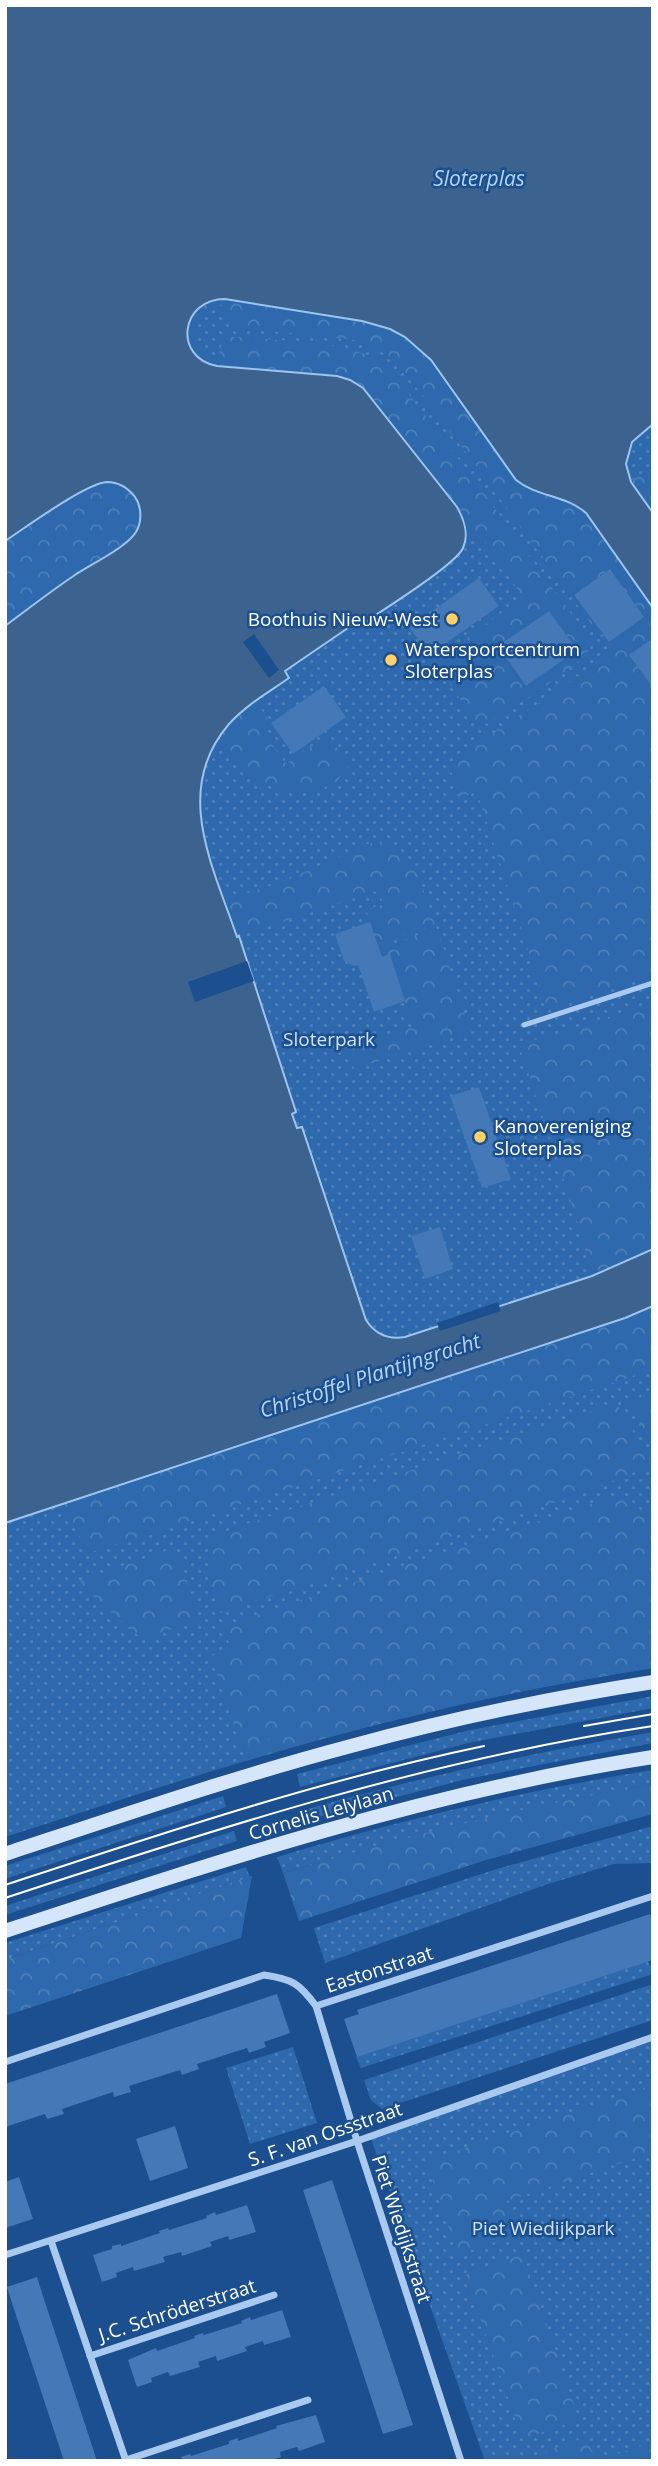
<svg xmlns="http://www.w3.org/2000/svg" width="658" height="2466" font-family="'Open Sans',sans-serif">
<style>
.grass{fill:url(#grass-dots)}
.forest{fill:url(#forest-crowns)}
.water{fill:#3c6290;stroke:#9cc4f0;stroke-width:2}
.pier{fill:#1b4f8f}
.building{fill:#4478b7}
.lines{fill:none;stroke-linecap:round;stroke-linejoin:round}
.lane{stroke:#a9c9ee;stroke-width:5}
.street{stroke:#a9c9ee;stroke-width:7}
.secondary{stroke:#d6e6fa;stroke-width:14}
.tram{stroke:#fff;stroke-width:2}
.poi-dot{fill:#ffd166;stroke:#1b4f8f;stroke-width:2.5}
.labels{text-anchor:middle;stroke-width:5;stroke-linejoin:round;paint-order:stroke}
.poi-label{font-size:19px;fill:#fff;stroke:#1b4f8f;text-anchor:start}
.park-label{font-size:19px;fill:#cfe3fa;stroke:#1b4f8f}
.street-label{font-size:19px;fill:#fff;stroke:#1b4f8f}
.water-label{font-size:21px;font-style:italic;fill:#b5d3f5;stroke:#1b4f8f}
</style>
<defs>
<pattern id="grass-dots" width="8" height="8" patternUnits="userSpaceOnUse" patternTransform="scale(1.75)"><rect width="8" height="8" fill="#2e69ad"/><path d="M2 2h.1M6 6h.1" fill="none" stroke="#4d80b9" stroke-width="1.8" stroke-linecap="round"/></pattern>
<pattern id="forest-crowns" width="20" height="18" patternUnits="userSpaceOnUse" patternTransform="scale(1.75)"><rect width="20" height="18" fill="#2e69ad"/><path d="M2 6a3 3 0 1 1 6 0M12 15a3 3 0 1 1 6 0" fill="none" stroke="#4d80b9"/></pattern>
</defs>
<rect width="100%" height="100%" fill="#1b4f8f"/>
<!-- grass -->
<g class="grass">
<path d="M286 190 653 356V1668C558 1683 464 1701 371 1725 248 1758 126 1798 5 1837V409Z"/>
<polygon points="653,1696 653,1708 468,1743 300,1787 297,1774 470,1730"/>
<path d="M653 1732V1743L467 1779 311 1819 308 1809C421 1777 536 1752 653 1732Z"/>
<path d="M653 1770V1784C528 1806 404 1838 283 1873L277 1857C400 1820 526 1790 653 1770Z"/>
<polygon points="223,1796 226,1807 5,1879 5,1866"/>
<polygon points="653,1826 653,1863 614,1864 545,1885 325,1963 314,1928 500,1868"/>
<polygon points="234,1831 237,1841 5,1915 5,1906"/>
<polygon points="246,1867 250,1877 5,1960 5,1943"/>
<polygon points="647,1961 653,1969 653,1974 361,2068 356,2057"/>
<polygon points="653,1984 653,2020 382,2109 371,2100 364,2080"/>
<polygon points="653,2040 653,2461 485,2461 370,2136"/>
<polygon points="293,2047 317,2123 250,2144 226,2068"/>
</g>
<!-- forest -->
<g class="forest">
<path d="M225 299 362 321 390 329 405 337 431 360 510 473 572 503 586 513 653 608V975L547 1009 477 792 459 798 449 765 458 755 559 690 611 651 476 466 407 375 388 355 355 340 234 327 228 323 224 305C188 304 183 348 216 359L224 340 230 337H240C284 342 353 339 388 367L468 471 590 640V647L585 657 543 688 479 728 435 661 523 597 482 538 466 537 465 525 459 509 359 384 350 380 217 366C173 358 180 299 225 299Z"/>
<polygon points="653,467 653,513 631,481"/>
<path d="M102 483C131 479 150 510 134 535L5 626V541L59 506Z"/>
<path d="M255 701 271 723 262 730 286 764 328 735 349 765C345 771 340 778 335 783 329 787 316 789 308 790 265 792 239 775 219 737L236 717Z"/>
<polygon points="383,842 399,850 415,864 435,925 378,944 366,910 383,904 379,890 237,937 224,899 280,883 367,844"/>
<polygon points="437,928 470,1030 354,1069 347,1048 413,1027 390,955 382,957 379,949"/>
<polygon points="653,1003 653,1249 592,1276 575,1214 519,1045"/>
<polygon points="653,1306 653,1369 619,1381 90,1553 60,1505 625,1318"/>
<polygon points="653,1392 653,1446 628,1402"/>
<polygon points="613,1404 620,1408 652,1465 584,1493 220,1613 211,1573 210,1539 234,1528"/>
<path d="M616 1495 653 1517V1668C515 1690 379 1721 246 1761L241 1748 283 1735 241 1747 211 1656 231 1649 223 1626Z"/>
<polygon points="174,1548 179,1555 199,1620 142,1639 77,1582"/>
<path d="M653 1784V1814L483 1861 299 1921 283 1873C405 1837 527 1805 653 1784Z"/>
<polygon points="252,1876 241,1938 5,2016 5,1960"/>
<polygon points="653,2085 653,2152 507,2201 517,2234 458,2255 426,2161"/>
<polygon points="523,2254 579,2420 522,2439 465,2275"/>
<polygon points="586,2437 596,2461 653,2442 653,2461 529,2461 528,2458"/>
</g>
<!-- water -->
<path class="water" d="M5 5H653V424L632 442 626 464 631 482 653 513V608L586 513C566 495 537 497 516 480L431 360 405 337 390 329 362 321 225 299C180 299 173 358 217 366L337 376 350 380 363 388 457 507C464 519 469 535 463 548 455 565 387 607 367 621L364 617 285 671 289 678C269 692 246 705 229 724 172 790 213 866 237 937L239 936 296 1112 292 1114 297 1128 302 1127 366 1320C375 1334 388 1340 405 1337L592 1276 653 1249V1306L625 1318 5 1523V626C28 609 51 591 75 575 91 564 126 548 136 532 142 522 142 507 135 497 128 488 118 482 107 482 86 483 25 528 5 541Z"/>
<!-- pier -->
<g class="pier">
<polygon points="254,634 279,670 269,678 243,642"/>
<polygon points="247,961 254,981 195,1002 188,982"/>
<polygon points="498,1302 501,1311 440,1331 437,1323"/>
</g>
<!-- building -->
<g class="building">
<polygon points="610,569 644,617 609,642 574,595"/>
<polygon points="479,578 499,606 429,655 409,627"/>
<polygon points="549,611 577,650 526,686 498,646"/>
<polygon points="650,640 653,644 653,688 629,655"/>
<polygon points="324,686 346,717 293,754 271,723"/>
<polygon points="370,922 382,957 390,954 405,1001 374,1012 358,965 354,966 344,961 335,934"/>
<polygon points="479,1087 511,1179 482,1188 450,1096"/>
<polygon points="440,1227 453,1269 425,1279 411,1236"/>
<polygon points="650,1914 653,1923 653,1960 357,2057 344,2019 359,2014 357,2010"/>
<polygon points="277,1994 290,2033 264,2042 266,2047 249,2053 247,2048 197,2064 199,2069 182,2075 180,2070 129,2086 131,2092 114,2097 113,2092 62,2109 64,2114 47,2119 45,2114 5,2127 5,2084"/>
<polygon points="175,2126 188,2168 150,2181 136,2139"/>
<polygon points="19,2177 33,2219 5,2228 5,2182"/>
<polygon points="332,2180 413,2425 383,2434 303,2190"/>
<polygon points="247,2205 256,2232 229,2240 228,2236 210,2242 212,2246 182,2256 181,2252 163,2257 165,2262 134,2271 133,2267 116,2273 117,2277 102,2282 93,2255 112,2249 112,2246 121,2244 121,2246 160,2233 159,2231 168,2228 169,2230 207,2218 206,2216 215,2212 216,2215"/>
<polygon points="37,2277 43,2296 97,2461 64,2461 13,2306 7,2287"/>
<polygon points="282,2310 291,2337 264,2345 263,2341 245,2347 247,2351 217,2361 216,2356 198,2362 200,2367 170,2376 168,2372 151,2378 152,2382 137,2387 128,2360 156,2348 157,2351 195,2338 194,2336 203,2333 204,2335 242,2323 241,2321 250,2317 251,2320"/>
<polygon points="316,2415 325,2442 299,2451 297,2447 280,2452 281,2457 268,2461 183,2461 181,2457 190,2454 191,2456 229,2444 229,2441 238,2438 238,2441 277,2428 276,2426"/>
</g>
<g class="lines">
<!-- lane -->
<polyline class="lane" points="524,1025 653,983"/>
<!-- street -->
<g class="street">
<polyline points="316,2006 357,2141 461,2461"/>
<path d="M5 2062 264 1975C292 1979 299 1983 316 2006L653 1896"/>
<polyline points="51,2241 126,2461"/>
<polyline points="5,2255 357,2141 653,2037"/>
<polyline points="90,2356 274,2295"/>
<polyline points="126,2460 308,2400"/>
</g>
<!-- secondary -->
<g class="secondary">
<path d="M5 1854C120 1816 234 1777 351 1746 450 1719 551 1698 653 1682"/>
<path d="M5 1931C218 1861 431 1791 653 1757"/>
</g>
<!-- tram -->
<g class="tram">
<polyline points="584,1726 653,1714"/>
<path d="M5 1885C163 1833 321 1780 484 1746"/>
<path d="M5 1898C218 1828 431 1759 653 1726"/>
</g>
</g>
<!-- markers -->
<g class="poi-dot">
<circle cx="452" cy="619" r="7"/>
<circle cx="391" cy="660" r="7"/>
<circle cx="480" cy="1137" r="7"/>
</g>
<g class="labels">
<!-- poi labels -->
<g class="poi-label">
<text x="438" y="626" text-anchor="end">Boothuis Nieuw-West</text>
<text x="405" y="656">Watersportcentrum<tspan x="405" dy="22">Sloterplas</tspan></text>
<text x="494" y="1133">Kanovereniging<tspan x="494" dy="22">Sloterplas</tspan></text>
</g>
<!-- park labels -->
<g class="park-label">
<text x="329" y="1046">Sloterpark</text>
<text x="543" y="2235">Piet Wiedijkpark</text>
</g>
<!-- street labels -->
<g class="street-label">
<text transform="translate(321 1813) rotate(-16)" y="7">Cornelis Lelylaan</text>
<text transform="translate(379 1969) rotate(-18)" y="7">Eastonstraat</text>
<text transform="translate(325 2134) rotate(-19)" y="7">S. F. van Ossstraat</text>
<text transform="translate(402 2229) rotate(72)" y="7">Piet Wiedijkstraat</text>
<text transform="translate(177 2310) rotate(-18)" y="7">J.C. Schröderstraat</text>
</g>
<!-- water labels -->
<g class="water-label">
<text x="479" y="186">Sloterplas</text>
<text transform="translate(370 1376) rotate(-18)" y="7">Christoffel Plantijngracht</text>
</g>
</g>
<!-- border -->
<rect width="658" height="2466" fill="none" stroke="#ffffff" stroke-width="14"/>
</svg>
